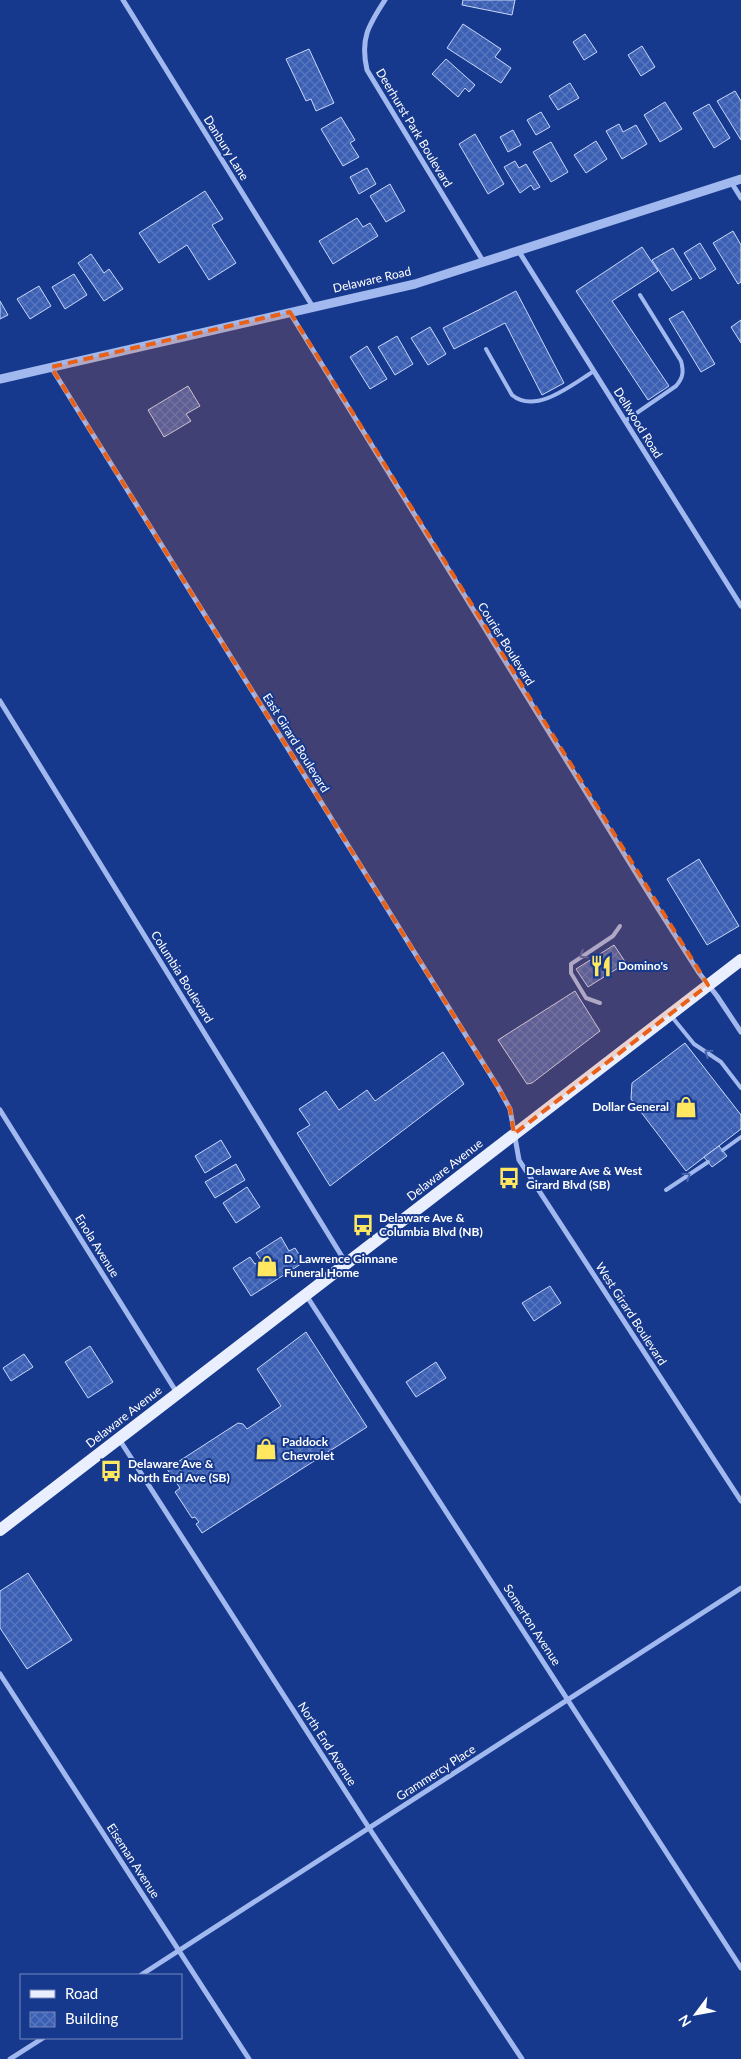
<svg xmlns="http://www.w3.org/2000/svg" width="741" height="2059" font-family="Lato,sans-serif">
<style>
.building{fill:url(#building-cross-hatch);stroke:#c8d7fb}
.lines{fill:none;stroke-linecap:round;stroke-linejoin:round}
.service{stroke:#a1b9ef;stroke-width:4}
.minor{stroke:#a1b9ef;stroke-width:5}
.tertiary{stroke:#a1b9ef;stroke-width:9}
.primary{stroke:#eaefff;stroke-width:12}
.oneway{stroke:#4766af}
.marked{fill:#e96118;fill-opacity:0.2;stroke:#e96118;stroke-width:4;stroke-dasharray:10 6;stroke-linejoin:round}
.labels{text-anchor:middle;stroke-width:4;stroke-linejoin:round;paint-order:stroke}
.street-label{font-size:12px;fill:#fff;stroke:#17398d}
.poi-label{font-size:12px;font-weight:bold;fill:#fff;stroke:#17398d;text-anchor:start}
</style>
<defs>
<pattern id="building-cross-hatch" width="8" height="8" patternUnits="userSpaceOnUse" patternTransform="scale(1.25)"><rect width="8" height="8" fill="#3b5fb3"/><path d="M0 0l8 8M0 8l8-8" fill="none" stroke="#5877be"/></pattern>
</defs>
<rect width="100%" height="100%" fill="#17398d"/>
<!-- building -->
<g class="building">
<polygon points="463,0 515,0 512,15 462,5"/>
<polygon points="463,24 501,49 495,57 511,68 501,83 447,48"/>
<polygon points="585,34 597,52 584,60 573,42"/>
<polygon points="642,46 655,67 641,76 628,55"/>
<polygon points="309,49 334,103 316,111 311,99 306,101 286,59"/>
<polygon points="446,59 475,85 469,92 465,88 458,97 432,74"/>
<polygon points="570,83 579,98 558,110 549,96"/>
<polygon points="735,91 741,101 741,140 717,101"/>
<polygon points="665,102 682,129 660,142 644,115"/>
<polygon points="709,104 730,138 714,148 693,113"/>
<polygon points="541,112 550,127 536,135 527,120"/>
<polygon points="341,117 355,140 350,143 359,157 343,166 321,129"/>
<polygon points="619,124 623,132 636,125 647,144 622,159 606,131"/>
<polygon points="513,130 521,145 508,152 500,137"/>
<polygon points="475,134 504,184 488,194 459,144"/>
<polygon points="596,141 607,159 586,173 574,155"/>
<polygon points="551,142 568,172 551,182 533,152"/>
<polygon points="515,161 519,168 526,164 540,187 534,190 531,185 520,193 504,167"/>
<polygon points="367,168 376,184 359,194 350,177"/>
<polygon points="390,184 405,211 386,222 370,196"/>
<polygon points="205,191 223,219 212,225 236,263 209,280 187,245 159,263 139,233"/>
<polygon points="357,218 363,227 370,223 378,236 333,264 319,241"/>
<polygon points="733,231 741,245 741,282 738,284 713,243"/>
<polygon points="700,243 716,269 700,279 684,253"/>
<polygon points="642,247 658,271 612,301 669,386 648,400 576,291"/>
<polygon points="673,248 692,279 672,291 652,260"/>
<polygon points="91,254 104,273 109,269 123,289 104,301 78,263"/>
<polygon points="74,274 87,295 65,309 52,287"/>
<polygon points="39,286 51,306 30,319 17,299"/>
<polygon points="516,291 564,383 542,395 505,323 454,349 443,328"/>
<polygon points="0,301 8,315 0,319"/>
<polygon points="683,311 715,364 701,372 669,319"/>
<polygon points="741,320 741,343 731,327"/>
<polygon points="430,327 446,354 428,365 411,338"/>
<polygon points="397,336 413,364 395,375 378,347"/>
<polygon points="367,346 387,379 370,389 350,357"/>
<polygon points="188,386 200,406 186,414 191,421 164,437 148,410"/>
<polygon points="699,859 739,926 707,945 667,879"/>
<polygon points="614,945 626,963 588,987 576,969"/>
<polygon points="575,991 600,1031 532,1083 527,1084 498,1040"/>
<polygon points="685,1043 741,1115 741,1129 686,1171 631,1099 632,1083"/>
<polygon points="443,1052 464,1084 330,1186 297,1133 310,1125 299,1109 326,1091 339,1110 367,1090 375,1101"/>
<polygon points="221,1140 231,1157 205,1173 195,1156"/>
<polygon points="719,1146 727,1156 712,1167 704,1157"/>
<polygon points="236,1164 245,1180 215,1198 205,1182"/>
<polygon points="247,1187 260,1207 236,1223 223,1203"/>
<polygon points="281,1237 289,1251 295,1248 304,1262 251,1296 233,1268 250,1257 255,1264 261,1260 256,1253"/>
<polygon points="550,1286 561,1303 534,1321 522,1303"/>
<polygon points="306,1332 367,1427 202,1533 196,1524 199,1522 195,1517 192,1518 175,1492 180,1488 167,1469 238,1423 243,1424 247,1429 281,1406 257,1369"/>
<polygon points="90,1346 113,1382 88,1398 65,1362"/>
<polygon points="24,1354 33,1367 11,1381 3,1368"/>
<polygon points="436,1362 446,1378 416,1397 406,1382"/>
<polygon points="28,1573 72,1640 27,1669 0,1628 0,1591"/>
</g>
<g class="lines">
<!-- service -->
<g class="service">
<path d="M486 349 512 395C536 415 573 384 594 371"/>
<path d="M625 421 676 386C683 378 684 372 681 361L640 295"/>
<polyline points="600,1003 586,998 571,973 571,964 613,936 620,926"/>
<polyline points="672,1017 694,1044 721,1062 741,1088"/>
<polyline points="723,1150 741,1137"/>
<polyline points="666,1190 708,1162"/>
</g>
<!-- minor -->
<g class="minor">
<polyline points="123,0 313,307"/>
<path d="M385 0C368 26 360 39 367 70L483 261"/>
<polyline points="731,182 741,198"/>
<polyline points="518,250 741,606"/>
<polyline points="290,313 655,904 699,973 717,996 741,1032"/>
<polyline points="51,367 498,1087 510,1109 519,1160 741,1501"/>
<polyline points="0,701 346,1263"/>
<polyline points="0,1110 177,1393"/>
<polyline points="306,1295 741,1968"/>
<polyline points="119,1439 369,1828 522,2059"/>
<polyline points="0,1674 249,2059"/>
<polyline points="141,1975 741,1588"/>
<polyline points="10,2059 43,2038"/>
</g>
<!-- tertiary -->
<polyline class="tertiary" points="0,379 415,284 741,179"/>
<!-- primary -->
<polyline class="primary" points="0,1530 741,960"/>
</g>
<!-- one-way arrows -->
<defs><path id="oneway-chevron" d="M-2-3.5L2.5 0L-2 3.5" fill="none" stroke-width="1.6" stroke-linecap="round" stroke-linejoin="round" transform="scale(1.25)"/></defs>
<g class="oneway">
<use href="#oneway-chevron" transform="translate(583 955) rotate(148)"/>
<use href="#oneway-chevron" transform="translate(708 1053) rotate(-146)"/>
<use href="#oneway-chevron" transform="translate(687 1176) rotate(-34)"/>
</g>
<!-- marked area -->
<path class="marked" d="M290 312 708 985 514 1134 510 1109 498 1087 51 367Z"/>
<!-- icons -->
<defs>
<g id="restaurant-bare" transform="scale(1.725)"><path d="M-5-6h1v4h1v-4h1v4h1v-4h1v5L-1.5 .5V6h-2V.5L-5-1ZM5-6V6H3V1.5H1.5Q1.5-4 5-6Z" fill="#ffe860" stroke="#17398d" stroke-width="2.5" paint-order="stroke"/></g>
<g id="shop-bare" transform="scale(1.725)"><path d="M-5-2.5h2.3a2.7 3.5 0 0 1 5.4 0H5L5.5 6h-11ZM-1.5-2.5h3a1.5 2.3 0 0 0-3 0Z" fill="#ffe860" stroke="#17398d" stroke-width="2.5" paint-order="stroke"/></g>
<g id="bus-bare" transform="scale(1.725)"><path d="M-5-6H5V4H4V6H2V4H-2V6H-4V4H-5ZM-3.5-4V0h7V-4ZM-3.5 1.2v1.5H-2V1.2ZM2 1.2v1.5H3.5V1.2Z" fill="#ffe860" stroke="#17398d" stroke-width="2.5" paint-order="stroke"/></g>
</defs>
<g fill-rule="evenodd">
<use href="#restaurant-bare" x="601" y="966"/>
<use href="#shop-bare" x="686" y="1107"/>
<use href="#bus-bare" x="509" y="1178"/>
<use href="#bus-bare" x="363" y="1225"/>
<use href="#shop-bare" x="267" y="1266"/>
<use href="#shop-bare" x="266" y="1449"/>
<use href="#bus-bare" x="111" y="1471"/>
</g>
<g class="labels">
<!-- street labels -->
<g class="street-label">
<text transform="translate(414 128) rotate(59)" y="4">Deerhurst Park Boulevard</text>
<text transform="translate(226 148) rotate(58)" y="4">Danbury Lane</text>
<text transform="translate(372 280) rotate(-13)" y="4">Delaware Road</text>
<text transform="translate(638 423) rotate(58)" y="4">Dellwood Road</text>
<text transform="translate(506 644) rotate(58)" y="4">Courier Boulevard</text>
<text transform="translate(296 743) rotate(58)" y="4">East Girard Boulevard</text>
<text transform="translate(182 977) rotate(58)" y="4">Columbia Boulevard</text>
<text transform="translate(445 1170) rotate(-38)" y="4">Delaware Avenue</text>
<text transform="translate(97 1246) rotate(58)" y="4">Enola Avenue</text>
<text transform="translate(631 1314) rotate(57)" y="4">West Girard Boulevard</text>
<text transform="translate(124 1417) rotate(-38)" y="4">Delaware Avenue</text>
<text transform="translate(532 1625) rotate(57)" y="4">Somerton Avenue</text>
<text transform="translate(327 1744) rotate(57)" y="4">North End Avenue</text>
<text transform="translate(436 1773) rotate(-33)" y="4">Grammercy Place</text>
<text transform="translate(133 1861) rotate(57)" y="4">Eiseman Avenue</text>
</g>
<!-- poi labels -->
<g class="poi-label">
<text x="618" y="970">Domino's</text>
<text x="669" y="1111" text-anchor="end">Dollar General</text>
<text x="526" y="1175">Delaware Ave &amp; West<tspan x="526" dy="14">Girard Blvd (SB)</tspan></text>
<text x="379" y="1222">Delaware Ave &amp;<tspan x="379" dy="14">Columbia Blvd (NB)</tspan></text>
<text x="284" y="1263">D. Lawrence Ginnane<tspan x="284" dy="14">Funeral Home</tspan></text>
<text x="282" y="1446">Paddock<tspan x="282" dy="14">Chevrolet</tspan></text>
<text x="128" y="1468">Delaware Ave &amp;<tspan x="128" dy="14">North End Ave (SB)</tspan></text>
</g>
</g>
<!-- legend -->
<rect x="20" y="1974" width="162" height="65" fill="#17398d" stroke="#7488bb"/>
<rect x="30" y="1990" width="25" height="8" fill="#eaefff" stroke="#7488bb"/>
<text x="65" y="1999" font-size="15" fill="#ffffff">Road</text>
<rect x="30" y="2012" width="25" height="15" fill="url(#building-cross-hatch)" stroke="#7488bb"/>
<text x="65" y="2024" font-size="15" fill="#ffffff">Building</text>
<!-- north arrow -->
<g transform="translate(696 2014) rotate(238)" stroke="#17398d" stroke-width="4" paint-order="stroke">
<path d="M0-4L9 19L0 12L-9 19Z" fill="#ffffff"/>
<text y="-8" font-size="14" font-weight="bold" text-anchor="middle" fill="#ffffff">N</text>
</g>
</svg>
